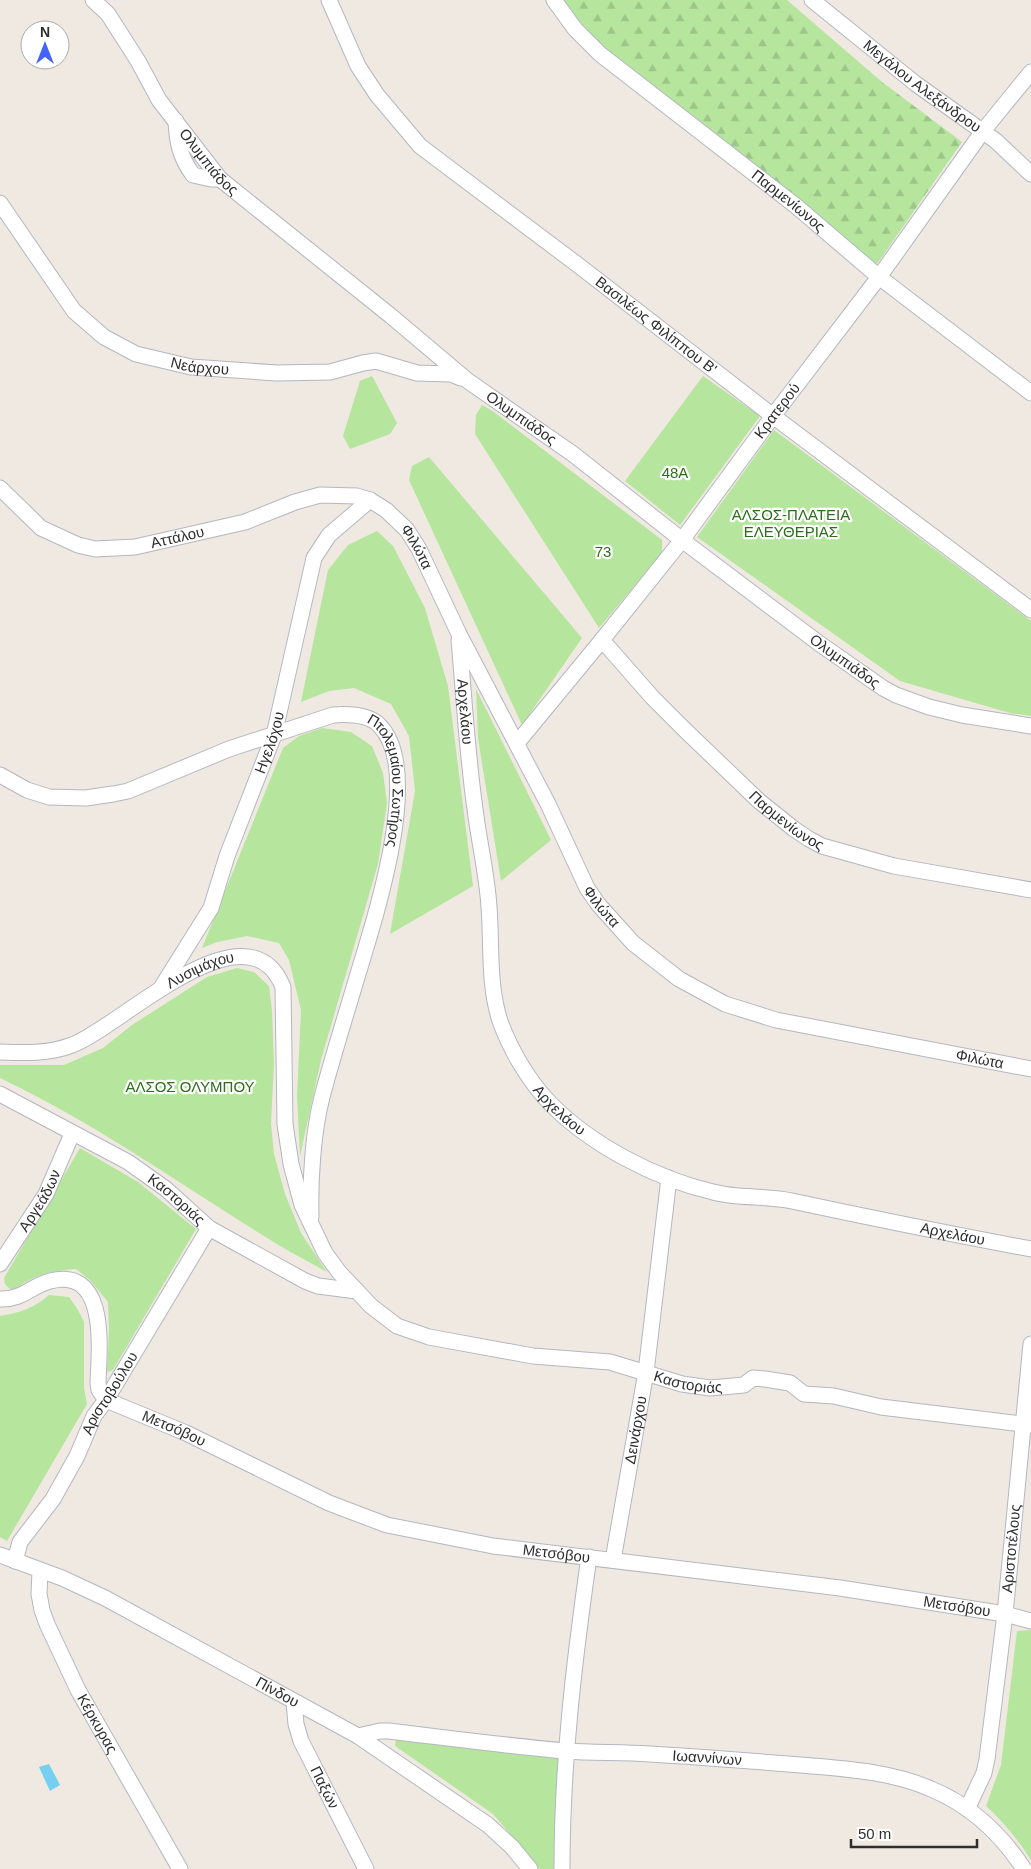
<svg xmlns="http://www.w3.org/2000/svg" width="1031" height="1869" font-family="Arial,sans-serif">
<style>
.grass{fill:#b6e59e}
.forest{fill:url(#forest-firs)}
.water{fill:#75cff0}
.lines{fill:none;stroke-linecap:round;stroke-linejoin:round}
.street-casing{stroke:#b4b7c1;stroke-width:17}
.street{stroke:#fff;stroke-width:15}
.labels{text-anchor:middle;stroke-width:4.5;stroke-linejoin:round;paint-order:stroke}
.street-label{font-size:15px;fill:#2e2e2e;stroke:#fff}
.park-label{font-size:15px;fill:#2c6e1b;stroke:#fff}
</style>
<defs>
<pattern id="forest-firs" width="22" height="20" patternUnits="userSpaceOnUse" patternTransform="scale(1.25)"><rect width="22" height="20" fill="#b6e59e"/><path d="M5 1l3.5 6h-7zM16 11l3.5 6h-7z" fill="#9dc588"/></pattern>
</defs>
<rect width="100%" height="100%" fill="#efe9e1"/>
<!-- grass -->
<g class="grass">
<polygon points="372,376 397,423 390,434 350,449 343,436 360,381"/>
<polygon points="703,376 760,416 680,525 625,481"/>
<polygon points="482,405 494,412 662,540 662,553 599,628 475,434 476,415"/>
<polygon points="774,430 1031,621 1031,716 1010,713 900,681 697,537"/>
<polygon points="429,457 582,638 522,725 409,480 412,466"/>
<polygon points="377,531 393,546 425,608 448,686 473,886 390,934 415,791 409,736 391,704 354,688 329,691 301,702 328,570 348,545"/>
<polygon points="476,689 551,840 501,881 478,738"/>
<polygon points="322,728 351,732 372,746 383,773 387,803 378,864 321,1060 300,1156 297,1096 301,1010 289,960 279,943 247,936 217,942 202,948 283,748 299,736"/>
<path d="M237 968 254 972 269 986 272 1011 274 1063 271 1124 274 1154 285 1194 301 1233 327 1272C306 1260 284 1249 264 1236 177 1182 93 1122 0 1078V1065H64L103 1048 132 1025 207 977Z"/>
<path d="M80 1148 138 1182 196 1229 113 1370 107 1372 109 1330 108 1302 90 1280 76 1269C49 1271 33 1275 12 1291L5 1284 4 1278Z"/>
<path d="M49 1295 69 1297 78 1310 84 1322V1388L87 1404 7 1541 0 1537V1316C19 1313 35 1308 49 1295Z"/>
<path d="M1031 1630V1860C1018 1840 1004 1822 986 1806L1001 1765 1017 1631Z"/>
<polygon points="396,1739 558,1757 555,1869 540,1869 493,1814 395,1746"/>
</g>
<!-- forest -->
<polygon class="forest" points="563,0 787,0 882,82 962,142 877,264 603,47 573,14"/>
<!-- water -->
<polygon class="water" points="49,1764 60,1785 50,1791 39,1767"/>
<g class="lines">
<!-- street casing -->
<g class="street-casing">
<g id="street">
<path id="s1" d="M93 0 108 14 138 61 159 100 220 179 391 316 468 381 573 454 682 540 820 644 883 688 896 695 929 707 962 715 1031 726"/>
<path id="s2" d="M329 0 358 66 377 95 420 146 578 265 773 416 1031 610"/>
<path id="s3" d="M554 0 575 29 600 54 796 206 879 277 1031 393"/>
<path id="s4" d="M812 0 916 84 996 141 1031 174"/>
<path d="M176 121C177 143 180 157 193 175L211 179H220"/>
<path id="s5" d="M0 203 74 311 104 337 136 354 191 367 277 373 330 372 363 363 376 361 417 373 451 374 461 378"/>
<path id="s6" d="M0 488 41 528 78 545 95 549 135 547 245 522 295 502 320 495 357 496 370 500 386 510 407 530 419 549 459 634 548 804 587 888 598 904 633 943 679 979 725 1004 776 1020 1031 1069"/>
<path id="s7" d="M459 640C464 696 467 753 475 809 479 842 487 874 489 907 492 945 488 984 500 1021 510 1049 528 1080 549 1102 589 1144 656 1179 713 1192 738 1199 766 1195 792 1201 871 1218 951 1234 1031 1249"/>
<path id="s8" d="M602 640 652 697 685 730 759 801 794 829 809 839 822 846 894 866 1031 890"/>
<path id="s9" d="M517 743 602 640 682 540 773 416 879 277 983 131 1031 72"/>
<path id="s10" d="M0 775 27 790 49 797 86 798 113 794 128 791 229 749 333 715C347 714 368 714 379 725 426 771 371 929 355 984 344 1021 332 1059 322 1097 313 1132 310 1180 311 1217"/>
<path id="s11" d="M161 988 211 908 227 856 274 735 314 558 329 535 370 500"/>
<path id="s12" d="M0 1052C24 1053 49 1054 72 1045 119 1028 247 899 283 987L285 1124 291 1164 302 1205 325 1253 339 1272 371 1306 397 1326 429 1337 533 1356 610 1362 682 1384 710 1388 722 1387 744 1385 753 1378 765 1379 790 1383 804 1394 834 1396 881 1407 1031 1425"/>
<path id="s13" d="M0 1094 128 1162 166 1189 209 1228 305 1281 318 1286 357 1291"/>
<path id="s14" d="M0 1264 46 1194 72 1134"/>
<path id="s15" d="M0 1299C22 1300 31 1286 50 1281 109 1266 99 1350 98 1383L99 1390 106 1400 186 1433 329 1503 387 1525 493 1546 840 1588 1005 1614 1031 1621"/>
<path id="s16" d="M0 1555 62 1578 105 1598 358 1736 488 1825 512 1847 530 1869"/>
<path id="s17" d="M613 1560 646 1372 669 1178"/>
<path id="s18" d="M15 1561 20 1542 53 1499 77 1456 94 1416 106 1400 209 1228"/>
<path id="s19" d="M40 1571 39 1594 42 1610 47 1624 78 1690 180 1869"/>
<path id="s20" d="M294 1702 296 1724 301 1741 366 1869"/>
<path id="s21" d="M358 1736 380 1731H389C448 1738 507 1746 566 1751 594 1753 622 1752 650 1754 700 1757 751 1761 801 1765 845 1769 890 1771 931 1789 970 1805 1001 1834 1024 1869"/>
<path id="s22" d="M967 1809 984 1773 987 1759 1005 1614 1031 1344"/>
<path d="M562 1869C562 1762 574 1662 589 1557"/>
</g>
</g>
<!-- street -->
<use href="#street" class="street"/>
</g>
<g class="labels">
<!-- street labels -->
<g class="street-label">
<text dy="5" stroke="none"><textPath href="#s4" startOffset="140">Μεγάλου Αλεξάνδρου</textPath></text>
<text dy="5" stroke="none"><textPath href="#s1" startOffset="200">Ολυμπιάδος</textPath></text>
<text dy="5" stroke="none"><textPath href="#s3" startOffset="310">Παρμενίωνος</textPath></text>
<text dy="5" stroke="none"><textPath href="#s2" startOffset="470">Βασιλέως Φιλίππου Β'</textPath></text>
<text dy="5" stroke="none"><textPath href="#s5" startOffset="272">Νεάρχου</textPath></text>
<text dy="5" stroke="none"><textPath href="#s9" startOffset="422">Κρατερού</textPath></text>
<text dy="5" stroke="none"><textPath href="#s1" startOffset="605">Ολυμπιάδος</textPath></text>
<text dy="5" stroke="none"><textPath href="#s6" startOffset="199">Αττάλου</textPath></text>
<text dy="5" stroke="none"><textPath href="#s6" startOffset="466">Φιλώτα</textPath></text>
<text dy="5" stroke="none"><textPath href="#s1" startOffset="1010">Ολυμπιάδος</textPath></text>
<text dy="5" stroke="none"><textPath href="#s7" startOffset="72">Αρχελάου</textPath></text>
<text dy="5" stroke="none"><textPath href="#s11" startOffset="270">Ηγελόχου</textPath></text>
<text dy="5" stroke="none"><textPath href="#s10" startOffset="458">Πτολεμαίου Σωτήρος</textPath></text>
<text dy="5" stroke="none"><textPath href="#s8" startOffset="259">Παρμενίωνος</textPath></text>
<text dy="5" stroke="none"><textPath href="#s6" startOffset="871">Φιλώτα</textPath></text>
<text dy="5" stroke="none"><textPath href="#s12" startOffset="222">Λυσιμάχου</textPath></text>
<text dy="5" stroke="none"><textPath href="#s6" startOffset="1291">Φιλώτα</textPath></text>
<text dy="5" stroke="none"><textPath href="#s7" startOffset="492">Αρχελάου</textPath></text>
<text dy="5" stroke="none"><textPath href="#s14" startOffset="75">Αργεάδων</textPath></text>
<text dy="5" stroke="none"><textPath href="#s13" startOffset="206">Καστοριάς</textPath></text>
<text dy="5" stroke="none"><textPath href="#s7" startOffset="912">Αρχελάου</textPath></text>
<text dy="5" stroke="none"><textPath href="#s12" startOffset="995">Καστοριάς</textPath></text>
<text dy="5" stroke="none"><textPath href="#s18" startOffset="194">Αριστοβούλου</textPath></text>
<text dy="5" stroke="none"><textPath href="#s15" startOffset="282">Μετσόβου</textPath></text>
<text dy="5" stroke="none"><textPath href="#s17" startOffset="132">Δεινάρχου</textPath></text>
<text dy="5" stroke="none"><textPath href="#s22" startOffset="266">Αριστοτέλους</textPath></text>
<text dy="5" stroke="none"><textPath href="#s15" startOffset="688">Μετσόβου</textPath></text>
<text dy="5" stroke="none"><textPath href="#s15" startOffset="1092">Μετσόβου</textPath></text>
<text dy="5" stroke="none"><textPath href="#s16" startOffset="310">Πίνδου</textPath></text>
<text dy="5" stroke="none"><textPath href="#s19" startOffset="166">Κέρκυρας</textPath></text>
<text dy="5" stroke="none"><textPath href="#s21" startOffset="351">Ιωαννίνων</textPath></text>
<text dy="5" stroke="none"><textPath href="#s20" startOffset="92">Παξών</textPath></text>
</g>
<!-- park labels -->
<g class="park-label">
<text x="675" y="478">48Α</text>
<text x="791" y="520">ΑΛΣΟΣ-ΠΛΑΤΕΙΑ<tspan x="791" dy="17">ΕΛΕΥΘΕΡΙΑΣ</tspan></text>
<text x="603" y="557">73</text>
<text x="190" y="1092">ΑΛΣΟΣ ΟΛΥΜΠΟΥ</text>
</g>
</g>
<!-- north arrow -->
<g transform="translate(45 45)"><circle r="24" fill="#ffffff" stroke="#ababab"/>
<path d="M0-4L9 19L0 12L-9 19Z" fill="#4264fb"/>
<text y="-8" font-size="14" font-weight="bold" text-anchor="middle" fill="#2e2e2e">N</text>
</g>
<!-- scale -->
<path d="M851 1839v8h126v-8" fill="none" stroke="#2e2e2e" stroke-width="2.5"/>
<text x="858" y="1839" font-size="15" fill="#2e2e2e" stroke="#ffffff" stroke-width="4" paint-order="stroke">50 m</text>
</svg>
